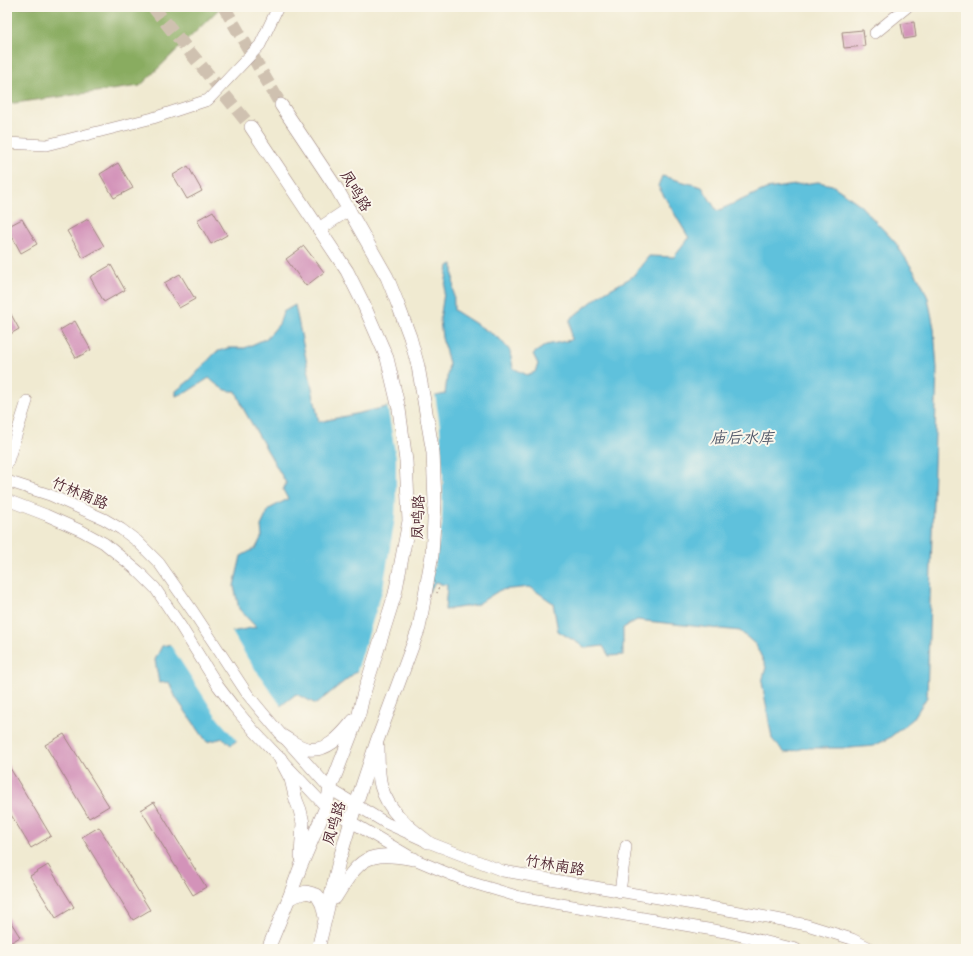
<svg xmlns="http://www.w3.org/2000/svg" width="973" height="956" font-family="'Comic Neue','LXGW WenKai TC',sans-serif">
<style>
.forest{fill:#89ac61;stroke:#6a6646}
.water{fill:#5ec1dc;stroke:#547084}
.pier{fill:#f0ead1}
.building{fill:#d393b9}
.lines{fill:none;stroke-linecap:round;stroke-linejoin:round}
.major-tunnel{stroke:#cfc1b0;stroke-width:13;stroke-dasharray:13 6;stroke-linecap:butt}
.minor-casing{stroke:#9d847e;stroke-width:12}
.major-casing{stroke:#9d847e;stroke-width:14}
.path{stroke:#9d847e;stroke-width:1.5;stroke-dasharray:1 3;stroke-linecap:butt}
.minor{stroke:#fff;stroke-width:11}
.major{stroke:#fff;stroke-width:13}
.labels{text-anchor:middle;stroke-width:4;stroke-linejoin:round;paint-order:stroke}
.street-label{font-size:15px;fill:#4a1f2b;stroke:#fbf7ec}
.water-label{font-size:16px;font-style:italic;fill:#515869;stroke:#fbf7ec}
</style>
<rect width="100%" height="100%" fill="#fbf7ec"/>
<filter id="ink" filterUnits="userSpaceOnUse"><feTurbulence type="fractalNoise" baseFrequency=".025" numOctaves="2"/><feDisplacementMap in="SourceGraphic" scale="8" xChannelSelector="R" yChannelSelector="G"/><feConvolveMatrix kernelMatrix="1 2 1 2 8 2 1 2 1" color-interpolation-filters="sRGB"/></filter>
<filter id="wash" filterUnits="userSpaceOnUse"><feTurbulence type="fractalNoise" baseFrequency=".012" numOctaves="4" result="noise"/><feDisplacementMap in="SourceGraphic" scale="16" xChannelSelector="R" yChannelSelector="G"/><feGaussianBlur stdDeviation="0.9" result="paint"/><feColorMatrix in="noise" values="0 0 0 0 0 0 0 0 0 0 0 0 0 0 0 0 0 1.4 0 .05"/><feComposite in="paint" operator="in"/></filter>
<g filter="url(#wash)">
<rect width="100%" height="100%" fill="#f0ead1"/>
<!-- forest -->
<polygon class="forest" points="7,7 221,7 140,86 7,104"/>
<!-- water -->
<path class="water" d="M662 176 702 187 717 211 766 189 818 182 832 185 858 203 895 242 921 282 928 298 934 328 937 369 927 697 913 719 889 738 874 746 850 748H805L785 753 772 739 762 682 766 667 756 645 740 631 637 620 623 628V655L609 656 603 646 586 648 558 631 553 603 530 587 500 590 476 605 445 610 447 585 435 583 392 643 316 704 296 694 231 745 223 738 207 742 176 698 169 682 159 683 155 660 162 646 256 627 239 609 234 586 241 556 256 548 262 536 261 526 269 509 288 499 283 490 286 483 244 410 236 391C224 392 218 386 209 378L187 392 176 396V391L190 380 216 352 228 348H245L267 338 279 324 283 312 295 305 319 422 445 394 449 363 442 338 440 320 448 266 453 264 454 310 500 339 510 351 513 368 527 375 535 372 538 364 533 354 546 345 571 340 570 319 603 293 632 277 649 256 674 257 689 238 658 186Z"/>
<!-- pier -->
<g class="pier">
<polygon points="435,394 440,426 443,476 442,525 428,596 393,644 356,674 383,588 395,518 396,493 396,458 387,405"/>
<polygon points="231,630 248,659 282,707 238,742 218,719 169,643"/>
</g>
<g id="blocks">
<!-- building -->
<g class="building">
<polygon points="914,22 916,37 904,39 901,24"/>
<polygon points="863,30 865,46 844,48 842,32"/>
<polygon points="118,163 133,188 114,198 100,174"/>
<polygon points="188,166 202,191 187,199 173,175"/>
<polygon points="213,211 227,235 211,244 197,220"/>
<polygon points="22,219 37,244 21,253 7,227"/>
<polygon points="88,219 104,246 83,258 67,231"/>
<polygon points="304,246 324,272 306,286 286,259"/>
<polygon points="111,265 125,290 104,302 90,277"/>
<polygon points="180,274 195,299 179,308 164,283"/>
<polygon points="7,307 19,329 7,336"/>
<polygon points="75,321 91,350 76,358 60,330"/>
<polygon points="64,734 109,806 89,818 45,745"/>
<polygon points="7,763 51,836 31,848 7,808"/>
<polygon points="154,802 206,887 193,895 141,810"/>
<polygon points="99,827 150,910 133,920 82,837"/>
<polygon points="48,865 74,907 56,918 30,876"/>
<polygon points="7,916 20,937 7,945"/>
</g>
</g>
</g>
<g filter="url(#ink)">
<use href="#blocks" fill-opacity="0" stroke="#9d847e" stroke-width="1"/>
<g class="lines">
<!-- major-tunnel -->
<g class="major-tunnel">
<polyline points="153,7 251,127"/>
<polyline points="224,7 281,105"/>
</g>
<!-- minor casing -->
<g class="minor-casing">
<g id="minor">
<polyline points="875,33 907,7"/>
<polyline points="7,143 46,145 153,118 208,100 260,45 278,7"/>
<polyline points="7,464 27,401"/>
<polyline points="7,481 50,495 104,519 121,529 137,541 159,563 194,613 248,695 273,725 330,789 386,823 428,842 503,871 756,915 807,925 852,939 872,949"/>
<polyline points="7,500 46,515 82,531 104,543 138,571 155,588 180,625 218,686 234,707 255,732 326,807 414,859 466,881 520,897 725,932 796,949"/>
<polyline points="620,892 626,846"/>
</g>
</g>
<!-- major casing -->
<g class="major-casing">
<g id="major">
<polyline points="281,105 337,189 387,277 397,302 410,337 418,366 433,453 435,503 432,555 419,628 377,741 356,804 339,861 318,949"/>
<polyline points="251,127 347,271 363,303 387,358 399,409 406,461 409,521 395,594 363,696 359,714 330,789 326,807 300,868 289,898 268,949"/>
<polyline points="319,229 349,209"/>
<path d="M282 736C290 740 299 748 308 749 329 752 342 734 354 720"/>
<path d="M378 748C378 761 378 774 381 786 388 811 408 827 428 842"/>
<polyline points="280,758 291,779 296,800 300,810 303,823 301,856"/>
<polyline points="289,898 306,892 317,895 322,904 325,917"/>
<path d="M335 898C360 858 366 850 414 859"/>
</g>
</g>
<!-- path -->
<polyline class="path" points="437,593 439,586"/>
<!-- minor -->
<use href="#minor" class="minor"/>
<!-- major -->
<use href="#major" class="major"/>
</g>
</g>
<g class="labels">
<!-- street labels -->
<g class="street-label">
<text transform="translate(356 191) rotate(59)" y="5">凤鸣路</text>
<text transform="translate(80 493) rotate(23)" y="5">竹林南路</text>
<text transform="translate(418 517) rotate(-88)" y="5">凤鸣路</text>
<text transform="translate(334 823) rotate(-73)" y="5">凤鸣路</text>
<text transform="translate(555 865) rotate(10)" y="5">竹林南路</text>
</g>
<!-- water labels -->
<g class="water-label">
<text x="742" y="443">庙后水库</text>
</g>
</g>
<!-- margin -->
<rect width="973" height="956" fill="none" stroke="#fbf7ec" stroke-width="24"/>
</svg>
